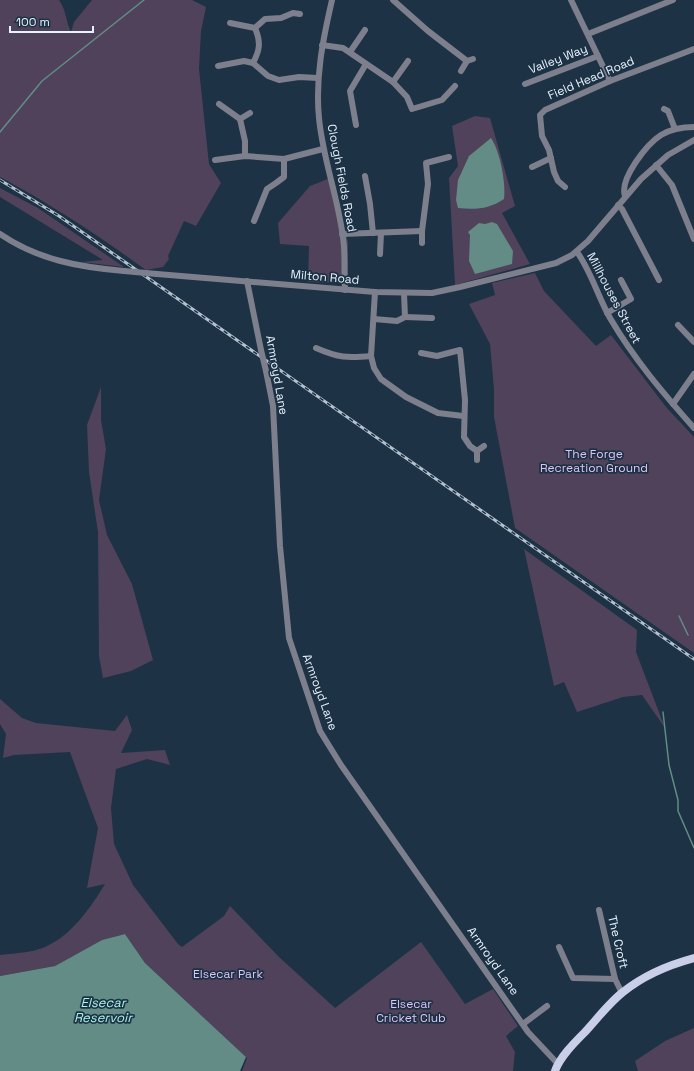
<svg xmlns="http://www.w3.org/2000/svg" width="694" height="1071" font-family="'Space Grotesk',sans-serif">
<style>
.green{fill:#4f425a}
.water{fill:#628c85}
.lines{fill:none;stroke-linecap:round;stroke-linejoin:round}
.stream{stroke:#628c85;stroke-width:1.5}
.minor{stroke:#7d7f8c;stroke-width:6}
.major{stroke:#cacfe9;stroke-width:8}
.rail-casing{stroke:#b3c2d0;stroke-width:3}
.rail{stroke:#1d3244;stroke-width:1.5;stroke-dasharray:4.5;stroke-linecap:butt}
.minor-bridge{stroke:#7d7f8c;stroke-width:6}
.labels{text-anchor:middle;stroke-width:3.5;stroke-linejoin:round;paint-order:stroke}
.street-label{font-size:12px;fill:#e6f3ff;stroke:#1d3244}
.park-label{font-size:12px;fill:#dfc3f7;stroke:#1d3244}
.water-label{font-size:13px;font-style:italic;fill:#a7f4e8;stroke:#1d3244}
</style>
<rect width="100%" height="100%" fill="#1d3244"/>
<!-- green -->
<g class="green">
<path d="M0 0H59C67 12 65 19 71 32L74 22 92 0H192L206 7 201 31 199 69 209 164 221 183 196 226 184 221 168 256 169 259 163 267 146 270C99 236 51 204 0 177Z"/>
<polygon points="475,116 490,118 515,206 502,213 530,264 455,285 449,178 458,166 452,126"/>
<polygon points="330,178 348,242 348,283 308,282 309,246 280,244 278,223 310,186"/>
<polygon points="0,188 38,208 124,267 81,262 103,260 0,197"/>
<polygon points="535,273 544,291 596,346 611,335 666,407 694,437 694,653 515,528 494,417 494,390 490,344 469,304 495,295 492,283"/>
<polygon points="101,387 101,420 106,449 99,500 107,535 132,584 153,660 131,671 103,678 99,656 98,532 89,472 87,425"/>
<polygon points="524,549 637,630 636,652 665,728 642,695 623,697 577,712 564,682 554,686"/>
<path d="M0 699 22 718 36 723 115 731 127 715 132 730 121 753 165 750 170 765 147 759 116 769 111 808 114 844 133 885 178 944 182 947 224 916 230 906 279 957 335 1008 421 942 465 1004 493 989 518 1026 506 1036 515 1052 513 1071H242L247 1058 145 963 125 934 102 940 55 966 0 976V955C16 953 34 953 49 945 73 933 91 907 105 884L87 888 98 828 70 752 14 755 3 758 6 734 0 724Z"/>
<polygon points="694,1028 694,1071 638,1071 635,1061 665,1041"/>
</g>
<!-- water -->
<g class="water">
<path d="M491 138C500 151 506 183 504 199 489 209 476 210 458 208L456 200 458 180 469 156Z"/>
<polygon points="492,222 497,224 513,251 512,264 475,274 469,261 470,235 468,232 479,223 485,224"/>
<polygon points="125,934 145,963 246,1057 240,1071 0,1071 0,976 55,966 102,940"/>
</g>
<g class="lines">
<!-- stream -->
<g class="stream">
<polyline points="0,132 42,81 144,0"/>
<polyline points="679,616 688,635"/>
<polyline points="663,712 669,765 678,800 678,811 694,848"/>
</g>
<!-- minor -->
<g class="minor">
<path d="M332 0C323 39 315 78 319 118 323 162 341 205 344 247 345 261 344 276 345 290"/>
<polyline points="393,0 428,31 467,61"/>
<polyline points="571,0 610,81"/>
<path d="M230 23 255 28C261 42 260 50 253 63"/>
<polyline points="255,28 265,19 281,18 293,13 300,14"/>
<polyline points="588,34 673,0"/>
<polyline points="322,45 343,48 393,82 407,97 412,109 442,100 455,86"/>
<polyline points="350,52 365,30"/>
<polyline points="218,66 244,61 253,63 268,76 279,80 299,77 318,78"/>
<polyline points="461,71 467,61 473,59"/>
<polyline points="393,82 408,61"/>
<polyline points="525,84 598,56"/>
<polyline points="219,104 240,119 245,141 245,156"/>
<polyline points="664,109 668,111 675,129"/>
<polyline points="240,119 250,113"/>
<polyline points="356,125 350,91 366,64"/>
<polyline points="215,160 245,156 284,159 323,149"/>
<polyline points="656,165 672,185 694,239"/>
<polyline points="532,167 551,158"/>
<polyline points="365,176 370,204 373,233"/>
<polyline points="565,187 558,181 554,172 549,150 542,136 540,115 545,110 610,81 694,49"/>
<path d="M625 196C619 179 647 144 661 135 671 129 683 127 694 127"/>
<polyline points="618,205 622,209 659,280"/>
<polyline points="254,221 267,189 276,183 284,177 284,159"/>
<path d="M0 234C38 260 79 267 124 271"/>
<polyline points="342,234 422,231"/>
<polyline points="422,243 422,231 428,184 426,163 449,157"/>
<path d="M577 252C591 271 598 297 610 318 634 359 663 393 694 428"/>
<polyline points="380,254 381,233"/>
<polyline points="157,274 375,292 432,293 460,287 556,263 572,255 588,241 641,179 668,155 694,140"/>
<polyline points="247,281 261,350"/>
<polyline points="375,292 371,356 374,368 381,379 406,397 438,413 463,416"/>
<polyline points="607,313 631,299 621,280"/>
<polyline points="405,317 432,318"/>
<polyline points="374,319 397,321 405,317 404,293"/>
<polyline points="678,325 694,342"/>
<path d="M316 348C339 358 347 358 371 356"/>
<polyline points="421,353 437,356 460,350 465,400 464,437 470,446 477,451 477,460"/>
<polyline points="266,371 273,406 280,546 289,638 320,731 341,765 528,1032 558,1064"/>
<polyline points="673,404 694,374"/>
<polyline points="477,451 484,446"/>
<polyline points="599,910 615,979 622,993"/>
<polyline points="559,947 573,978 615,979"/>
<polyline points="523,1024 547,1006"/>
</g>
<!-- major -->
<path class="major" d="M555 1071C560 1057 574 1043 585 1032 597 1019 609 1003 623 992 644 975 668 965 694 958"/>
<!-- rail casing -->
<g class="rail-casing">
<polyline id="rail" points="0,180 59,216 694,659"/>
</g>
<!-- rail -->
<use href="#rail" class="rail"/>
<!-- minor-bridge -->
<g class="minor-bridge">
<polyline points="124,271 157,274"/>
<polyline points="261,350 266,371"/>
</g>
</g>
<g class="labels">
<!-- street labels -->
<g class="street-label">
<text transform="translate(558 59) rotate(-21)" y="4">Valley Way</text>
<text transform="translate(591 78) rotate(-23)" y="4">Field Head Road</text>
<text transform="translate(342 178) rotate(79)" y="4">Clough Fields Road</text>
<text transform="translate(325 277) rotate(5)" y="4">Milton Road</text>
<text transform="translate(614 298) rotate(62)" y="4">Millhouses Street</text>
<text transform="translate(277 375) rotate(80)" y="4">Armroyd Lane</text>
<text transform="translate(320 692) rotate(70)" y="4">Armroyd Lane</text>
<text transform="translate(618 942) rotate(77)" y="4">The Croft</text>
<text transform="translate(493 961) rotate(55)" y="4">Armroyd Lane</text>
</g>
<!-- park labels -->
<g class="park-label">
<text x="594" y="458">The Forge<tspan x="594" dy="14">Recreation Ground</tspan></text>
<text x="228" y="978">Elsecar Park</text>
<text x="411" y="1008">Elsecar<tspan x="411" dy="14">Cricket Club</tspan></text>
</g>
<!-- water labels -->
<g class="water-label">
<text x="103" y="1007">Elsecar<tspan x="103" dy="15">Reservoir</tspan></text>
</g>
</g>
<!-- scale -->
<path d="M10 26v6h83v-6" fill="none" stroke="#e6f3ff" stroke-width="2"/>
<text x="16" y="26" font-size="12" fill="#e6f3ff" stroke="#1d3244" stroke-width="3" paint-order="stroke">100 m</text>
</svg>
